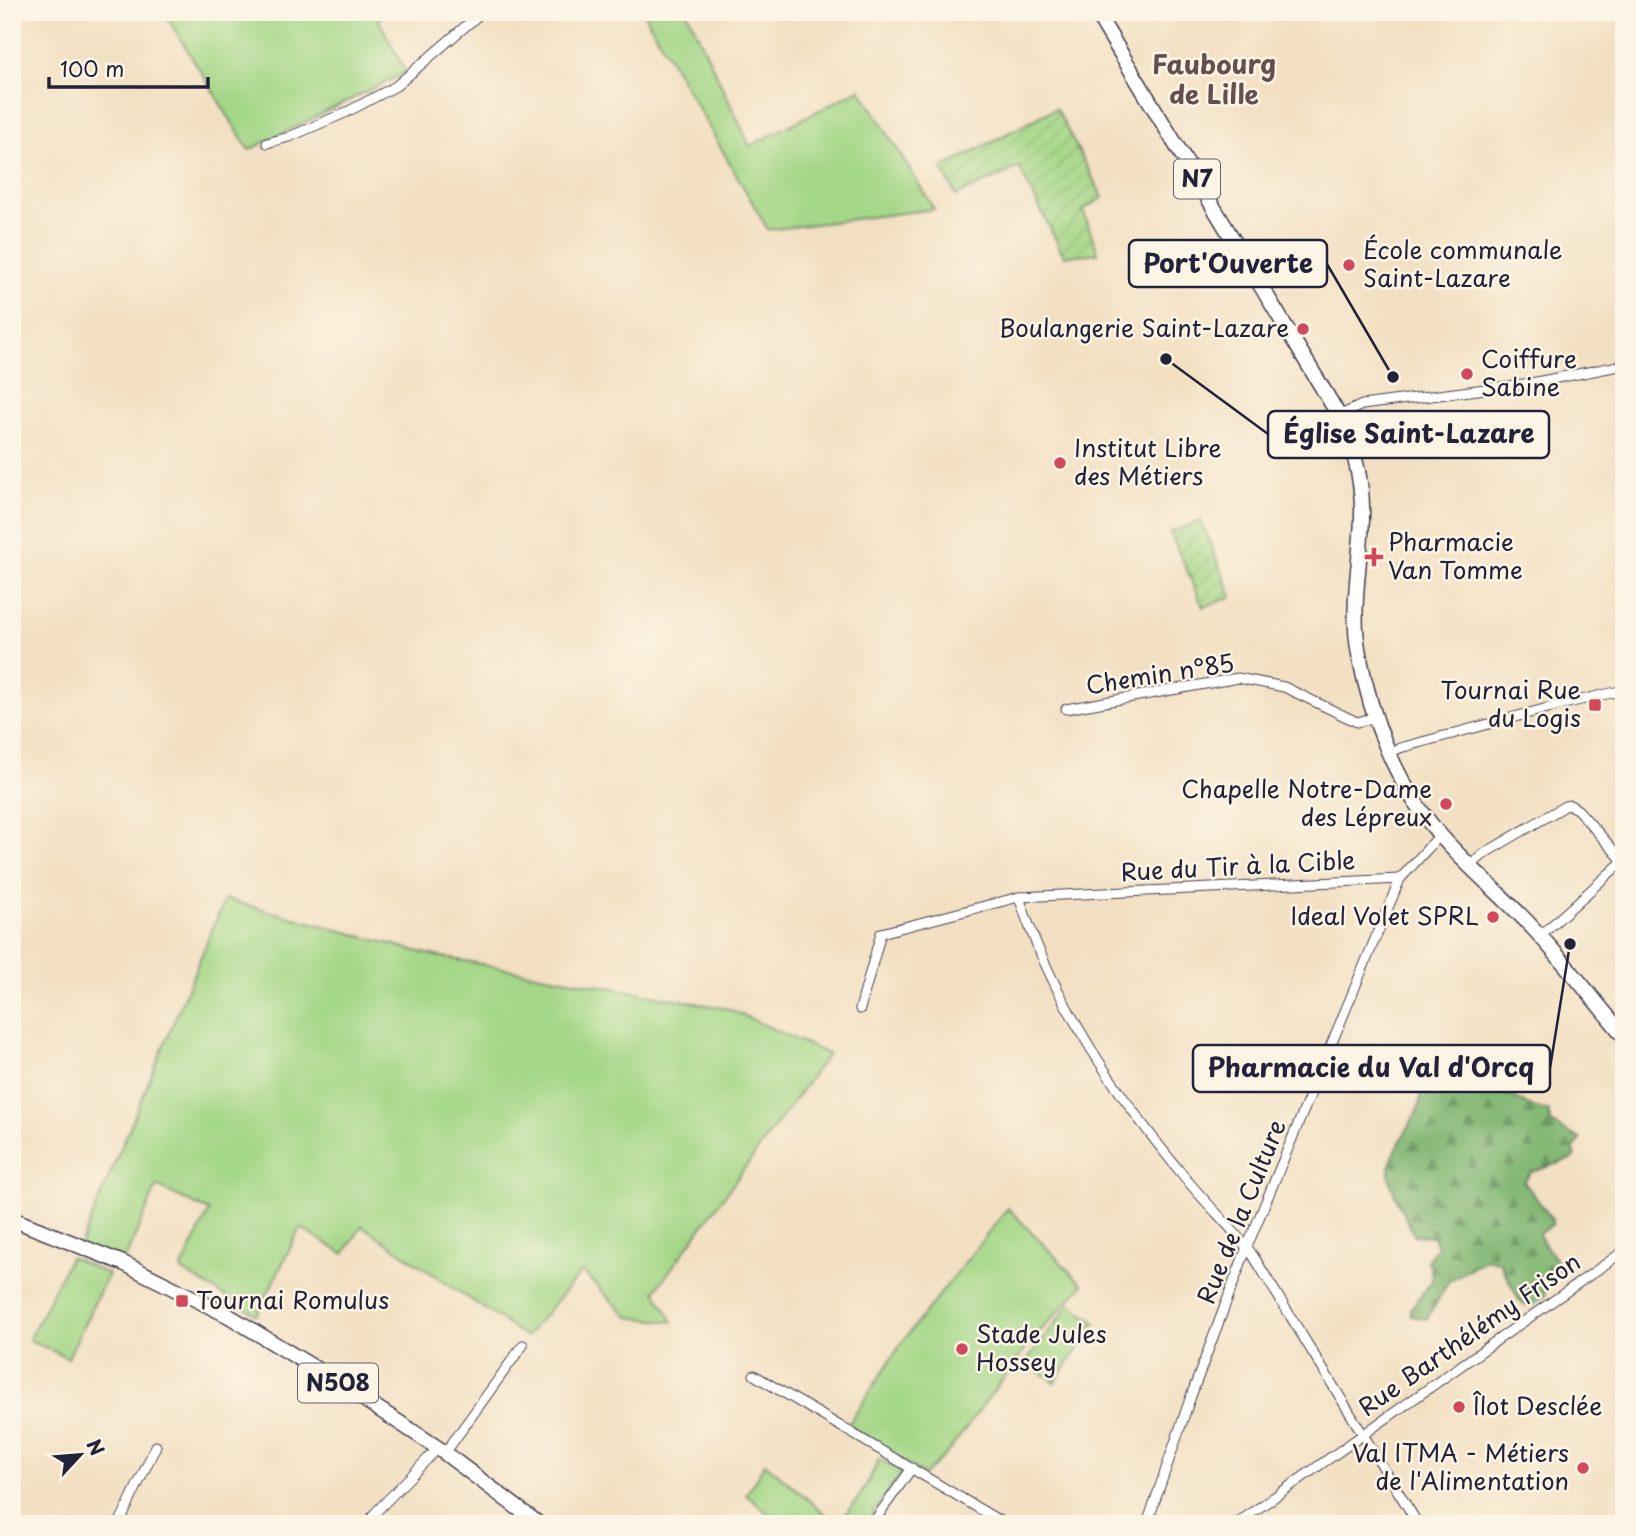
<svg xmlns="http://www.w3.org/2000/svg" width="1636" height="1536" font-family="'Playpen Sans',sans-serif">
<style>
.grass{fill:#a4d787;stroke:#637c61;stroke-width:2}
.forest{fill:url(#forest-firs);stroke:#526d58;stroke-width:2}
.garden{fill:url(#garden-furrows);stroke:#637c61;stroke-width:2}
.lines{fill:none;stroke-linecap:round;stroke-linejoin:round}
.minor-casing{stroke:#413e4f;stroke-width:11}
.primary-casing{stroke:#413e4f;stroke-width:17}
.minor{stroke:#fff;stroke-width:9}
.primary{stroke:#fff;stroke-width:14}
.poi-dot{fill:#d1495b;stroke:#fcf5e5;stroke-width:2.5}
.labels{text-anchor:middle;stroke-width:5;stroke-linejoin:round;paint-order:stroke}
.shield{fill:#fcf5e5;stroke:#63616e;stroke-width:2}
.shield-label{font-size:23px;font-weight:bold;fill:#22223b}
.poi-label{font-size:24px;fill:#22223b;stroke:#fcf5e5;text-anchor:start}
.street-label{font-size:24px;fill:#22223b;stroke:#fcf5e5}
.neighbourhood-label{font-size:26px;font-weight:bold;fill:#65504f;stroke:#fcf5e5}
.leader{fill:none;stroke:#22223b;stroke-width:2.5}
.callout-dot{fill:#22223b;stroke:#fcf5e5;stroke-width:2.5}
.callout{fill:#fcf5e5;stroke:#22223b;stroke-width:2.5}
.callout-label{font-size:26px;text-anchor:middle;font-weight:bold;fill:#22223b}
</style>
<defs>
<pattern id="forest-firs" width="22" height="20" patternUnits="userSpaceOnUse" patternTransform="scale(1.75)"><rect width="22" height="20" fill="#83b874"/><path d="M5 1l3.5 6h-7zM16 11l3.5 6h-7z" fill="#6b9560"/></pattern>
<pattern id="garden-furrows" width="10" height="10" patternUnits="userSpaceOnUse" patternTransform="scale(1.75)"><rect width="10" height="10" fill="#a4d787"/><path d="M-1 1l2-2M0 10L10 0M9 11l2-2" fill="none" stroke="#8db875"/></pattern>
</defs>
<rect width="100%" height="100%" fill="#fcf5e5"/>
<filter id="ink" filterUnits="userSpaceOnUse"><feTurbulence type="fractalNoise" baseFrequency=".0143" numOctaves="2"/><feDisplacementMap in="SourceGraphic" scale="14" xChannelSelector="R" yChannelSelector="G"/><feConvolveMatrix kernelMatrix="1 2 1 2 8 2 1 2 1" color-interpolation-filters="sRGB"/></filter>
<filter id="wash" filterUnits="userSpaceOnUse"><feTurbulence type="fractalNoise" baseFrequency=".00686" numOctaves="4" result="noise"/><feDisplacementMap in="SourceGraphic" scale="28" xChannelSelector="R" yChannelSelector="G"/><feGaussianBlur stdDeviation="1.57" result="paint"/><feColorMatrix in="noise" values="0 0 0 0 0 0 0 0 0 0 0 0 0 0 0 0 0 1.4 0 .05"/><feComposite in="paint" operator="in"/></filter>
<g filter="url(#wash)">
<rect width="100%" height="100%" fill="#f3e0c2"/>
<!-- grass -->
<g class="grass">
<polygon points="164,12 387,12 378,19 406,72 249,150"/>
<polygon points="643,12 687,12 750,146 860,89 934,209 768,230"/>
<polygon points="225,899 431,955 729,1009 828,1054 655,1291 673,1322 628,1317 582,1271 526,1337 362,1226 344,1254 300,1228 257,1315 181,1270 209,1211 157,1186 123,1263 80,1246"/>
<polygon points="1008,1208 1083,1285 1032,1340 947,1453 924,1475 848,1425 903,1341"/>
<polygon points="70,1257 108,1274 68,1358 29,1340"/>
<polygon points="1070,1304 1096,1323 1055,1382 1026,1362"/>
<path d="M879 1459 902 1472 865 1524H781L746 1495 765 1463 836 1523C856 1506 869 1483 879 1459Z"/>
</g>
<!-- forest -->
<path class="forest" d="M1419 1064 1466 1083 1482 1077C1501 1088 1526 1109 1548 1110L1551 1123 1580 1139 1574 1149 1575 1155 1572 1159 1531 1172 1524 1182 1552 1219V1225L1538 1234 1561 1268 1542 1280 1545 1295 1533 1305 1526 1306 1519 1300 1499 1261 1486 1259 1449 1281 1427 1319 1411 1316V1308L1432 1281 1431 1268 1427 1261 1437 1247 1433 1237 1414 1235C1406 1218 1388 1187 1389 1169 1389 1158 1414 1119 1419 1106 1424 1091 1413 1081 1419 1064Z"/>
<!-- garden -->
<g class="garden">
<polygon points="1056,108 1103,198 1083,210 1098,253 1064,256 1019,167 956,196 942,168"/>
<polygon points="1201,521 1232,597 1203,607 1170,532"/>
</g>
</g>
<g filter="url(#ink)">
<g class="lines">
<!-- minor casing -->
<g class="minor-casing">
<g id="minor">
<polyline points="267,143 289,137 347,112 396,86 482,12"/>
<polyline points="1338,416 1362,405 1531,383 1624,365"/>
<polyline points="1066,709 1238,678 1284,687 1357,722 1376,717"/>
<polyline points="1389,753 1400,748 1559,705 1624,690"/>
<polyline points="1470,866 1485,853 1565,806 1570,805 1578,810 1623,861"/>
<path d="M1019 897C1053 1002 1117 1096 1187 1180 1209 1207 1234 1229 1254 1257L1418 1524"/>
<polyline points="1540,936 1624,860"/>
<polyline points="860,1009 881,933 1019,897 1400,879"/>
<polyline points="754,1375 1005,1524"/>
<polyline points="445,1453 523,1345"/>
<polyline points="119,1524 156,1446"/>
<polyline points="368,1524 375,1513 438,1448"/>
<polyline points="872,1524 912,1468"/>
<polyline points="1147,1524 1191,1396 1247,1247 1400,879 1440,835"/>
<polyline points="1236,1524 1624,1251"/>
</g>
</g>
<!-- primary casing -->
<g class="primary-casing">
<g id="primary">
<path d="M1096 12 1335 409C1352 441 1363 479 1362 516 1361 562 1350 608 1359 654 1371 718 1396 786 1441 836 1469 868 1502 895 1531 926 1564 961 1593 999 1624 1036"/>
<polyline points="12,1219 123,1263 229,1316 336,1381 438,1448 539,1524"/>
</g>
</g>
<!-- minor -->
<use href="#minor" class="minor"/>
<!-- primary -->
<use href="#primary" class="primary"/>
</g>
</g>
<!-- markers -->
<g class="poi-dot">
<circle cx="1349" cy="265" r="7"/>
<circle cx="1303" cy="329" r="7"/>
<circle cx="1467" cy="374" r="7"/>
<circle cx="1060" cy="463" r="7"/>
<path d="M1370.5 546.5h7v7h7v7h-7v7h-7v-7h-7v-7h7z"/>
<rect x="1588" y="698" width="14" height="14" rx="3.5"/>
<circle cx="1446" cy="804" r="7"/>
<circle cx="1493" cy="917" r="7"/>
<rect x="175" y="1294" width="14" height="14" rx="3.5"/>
<circle cx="962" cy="1349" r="7"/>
<circle cx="1459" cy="1407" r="7"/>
<circle cx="1583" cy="1468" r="7"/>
</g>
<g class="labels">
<!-- shield labels -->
<g class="shield">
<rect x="1174" y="159.5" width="46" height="39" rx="5"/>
<rect x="298" y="1363.5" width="80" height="39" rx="5"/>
</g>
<g class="shield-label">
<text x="1197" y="187">N7</text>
<text x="338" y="1391">N508</text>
</g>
<!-- poi labels -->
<g class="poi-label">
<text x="1363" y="259">École communale<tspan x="1363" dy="28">Saint-Lazare</tspan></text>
<text x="1289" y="337" text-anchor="end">Boulangerie Saint-Lazare</text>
<text x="1481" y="368">Coiffure<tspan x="1481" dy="28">Sabine</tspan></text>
<text x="1074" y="457">Institut Libre<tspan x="1074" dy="28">des Métiers</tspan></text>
<text x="1388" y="551">Pharmacie<tspan x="1388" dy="28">Van Tomme</tspan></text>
<text x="1581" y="699" text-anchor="end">Tournai Rue<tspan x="1581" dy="28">du Logis</tspan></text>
<text x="1432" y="798" text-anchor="end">Chapelle Notre-Dame<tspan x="1432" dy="28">des Lépreux</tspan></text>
<text x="1479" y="925" text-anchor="end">Ideal Volet SPRL</text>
<text x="196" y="1309">Tournai Romulus</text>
<text x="976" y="1343">Stade Jules<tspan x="976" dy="28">Hossey</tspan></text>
<text x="1473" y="1415">Îlot Desclée</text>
<text x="1569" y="1462" text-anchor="end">Val ITMA - Métiers<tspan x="1569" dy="28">de l'Alimentation</tspan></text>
</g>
<!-- street labels -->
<g class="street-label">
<text transform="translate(1160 675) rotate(-9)" y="8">Chemin n°85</text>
<text transform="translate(1238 867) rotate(-3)" y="8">Rue du Tir à la Cible</text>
<text transform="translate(1242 1212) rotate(-68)" y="8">Rue de la Culture</text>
<text transform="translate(1470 1335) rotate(-35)" y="8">Rue Barthélémy Frison</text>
</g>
<!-- neighbourhood labels -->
<g class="neighbourhood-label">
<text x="1214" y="74">Faubourg<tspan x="1214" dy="30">de Lille</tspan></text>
</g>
</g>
<!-- callouts -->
<path class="leader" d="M1393 377L1327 264M1166 359L1268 434M1570 944L1550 1068"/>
<g class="callout-dot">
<circle cx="1393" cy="377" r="7"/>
<circle cx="1166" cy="359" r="7"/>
<circle cx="1570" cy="944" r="7"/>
</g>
<g class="callout">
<rect x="1129" y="240" width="198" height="47" rx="7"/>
<rect x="1268" y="411" width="281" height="47" rx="7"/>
<rect x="1193" y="1045" width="357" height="47" rx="7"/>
</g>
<g class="callout-label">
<text x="1228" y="273">Port'Ouverte</text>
<text x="1409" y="443">Église Saint-Lazare</text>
<text x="1371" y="1077">Pharmacie du Val d'Orcq</text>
</g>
<!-- margin -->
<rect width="1636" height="1536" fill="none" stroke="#fcf5e5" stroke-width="42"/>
<!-- north arrow -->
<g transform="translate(80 1455) rotate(64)" stroke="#fcf5e5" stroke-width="5" paint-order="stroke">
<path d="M0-5L12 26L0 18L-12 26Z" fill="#22223b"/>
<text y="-10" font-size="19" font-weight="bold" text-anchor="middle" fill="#22223b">N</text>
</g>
<!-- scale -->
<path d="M49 77v10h159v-10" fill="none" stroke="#22223b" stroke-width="3.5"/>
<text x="60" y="77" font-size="21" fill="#22223b" stroke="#fcf5e5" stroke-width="5" paint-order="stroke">100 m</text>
</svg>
